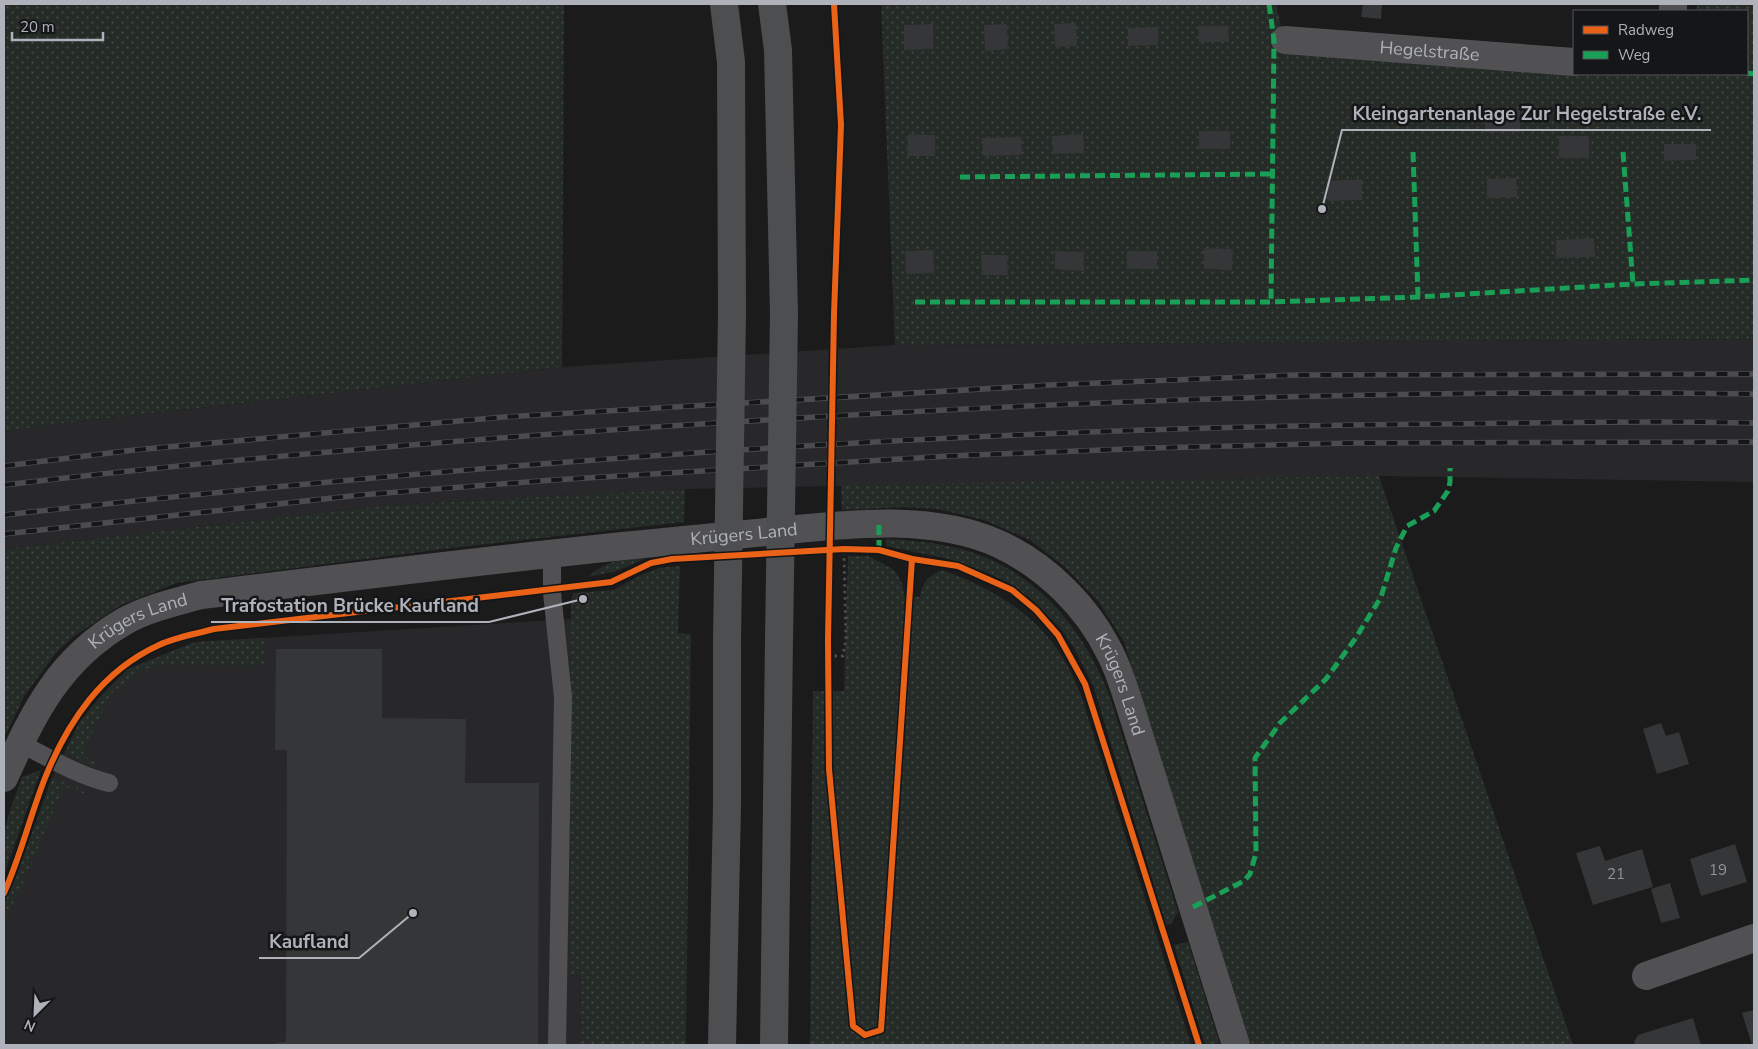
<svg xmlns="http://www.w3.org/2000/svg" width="1758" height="1049" font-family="'Nunito Sans',sans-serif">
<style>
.built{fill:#28282a}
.green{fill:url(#green-dots)}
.building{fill:#353637}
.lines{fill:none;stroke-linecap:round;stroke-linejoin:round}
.path{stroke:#4c4d4f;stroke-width:3;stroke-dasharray:2.5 4;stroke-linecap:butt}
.service{stroke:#515154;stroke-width:18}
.minor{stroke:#515154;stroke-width:28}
.tertiary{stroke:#515154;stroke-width:28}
.trunk{stroke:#4d4e50;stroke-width:28}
.rail-casing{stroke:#4c4c4f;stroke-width:5.5}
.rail{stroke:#151617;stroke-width:4;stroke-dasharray:11;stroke-linecap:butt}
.trunk-bridge{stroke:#4d4e50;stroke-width:28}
.quiet{stroke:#1a9f57;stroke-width:5;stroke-dasharray:10 5;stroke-linecap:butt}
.cycleway-casing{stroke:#151617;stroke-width:9}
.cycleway{stroke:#ea6118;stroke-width:6}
.labels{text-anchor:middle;stroke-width:5;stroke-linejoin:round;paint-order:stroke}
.number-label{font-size:15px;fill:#909399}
.street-label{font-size:18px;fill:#afb2ba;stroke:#151617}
.leader{fill:none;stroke:#afb2ba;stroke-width:2}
.callout-dot{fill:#afb2ba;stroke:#151617;stroke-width:2}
.callout-label{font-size:19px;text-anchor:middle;font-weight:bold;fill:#afb2ba;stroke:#151617;stroke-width:5;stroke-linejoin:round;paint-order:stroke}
</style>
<defs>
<pattern id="green-dots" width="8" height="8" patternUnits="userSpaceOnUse" patternTransform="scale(1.25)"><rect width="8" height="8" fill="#252b26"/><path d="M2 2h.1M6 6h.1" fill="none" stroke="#424743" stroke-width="1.8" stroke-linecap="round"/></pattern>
</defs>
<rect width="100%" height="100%" fill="#1b1b1c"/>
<!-- built -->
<g class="built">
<polygon points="1754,339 1754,482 1379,476 685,489 389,505 4,549 4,432 48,425 562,367 895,345"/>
<polygon points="571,619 571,975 581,976 579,1045 4,1045 4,904 18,872 52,778 79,723 100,697 128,669 195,642"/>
</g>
<!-- green -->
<g class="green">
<polygon points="4,4 564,4 562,367 48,425 4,432"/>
<polygon points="881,4 1276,4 1285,44 1574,74 1747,74 1747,11 1698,11 1696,4 1754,4 1754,339 895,345"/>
<polygon points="1379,476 1573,1045 1251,1045 1124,642 1098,601 1065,567 1030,540 984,520 937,509 903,507 842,510 841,485"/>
<polygon points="685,489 684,522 460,547 177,583 121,605 73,637 56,653 25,695 4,738 4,549 389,505"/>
<path d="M886 539C905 540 924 541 943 545 1027 560 1081 621 1110 697L1178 912 1171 924 1166 925 1093 685 1074 648 1062 630 1030 598 1009 583 983 571 949 559 886 546Z"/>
<path d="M848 556H868L884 564 895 571 902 583 904 596 920 597C923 581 927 577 942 570 992 588 1037 614 1064 660 1071 671 1076 684 1081 695L1191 1045H810L813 691H844Z"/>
<path d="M646 558 617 571 588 577C609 559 620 560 646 558Z"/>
<polygon points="680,566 678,633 691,634 686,1045 579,1045 581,976 571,975 571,601 573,593 614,590 641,575 659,568"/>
<polygon points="265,638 264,666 158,665 137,672 110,695 82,755 98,764 96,768 65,752 79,723 100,697 128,669 195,642"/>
<polygon points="41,770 4,875 4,834 9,813 22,777"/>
<polygon points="52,778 86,791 85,794 64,786 28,872 4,924 4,904 18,872"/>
<polygon points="1188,942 1220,1045 1205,1045 1174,945"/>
</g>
<!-- building -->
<g class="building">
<polygon points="1363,4 1382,4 1381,19 1361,17"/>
<polygon points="1076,23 1077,46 1055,47 1054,24"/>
<polygon points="933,24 933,49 904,50 904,25"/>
<polygon points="1007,24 1008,49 985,51 984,25"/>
<polygon points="1198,26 1228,26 1229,42 1199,42"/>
<polygon points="1158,27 1158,45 1128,46 1128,28"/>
<polygon points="1520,110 1520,132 1485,132 1485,111"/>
<rect x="1199" y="131" width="31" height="18"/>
<polygon points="908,134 935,135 935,156 907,156"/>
<polygon points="1083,134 1084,153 1053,154 1052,136"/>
<rect x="1559" y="136" width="30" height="22"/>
<polygon points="1021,137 1022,155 983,156 982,138"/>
<polygon points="1664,144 1696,144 1696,160 1664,161"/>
<polygon points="1516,178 1517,197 1487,198 1487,179"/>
<polygon points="1362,179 1362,200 1328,201 1327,181"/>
<polygon points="1594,238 1595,257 1556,258 1556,240"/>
<polygon points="1204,248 1233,249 1232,270 1204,269"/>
<polygon points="933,250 934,273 906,274 905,251"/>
<polygon points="1055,251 1084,252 1084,271 1055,269"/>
<rect x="1127" y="251" width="30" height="18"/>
<polygon points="981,255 1007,255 1008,275 982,275"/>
<rect x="578" y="593" width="11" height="12"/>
<polygon points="276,649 382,649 382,718 466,719 465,783 539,783 538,1045 275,1045 275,1043 286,1042 287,750 275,750"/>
<polygon points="1661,723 1666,736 1679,732 1689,764 1657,774 1643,729"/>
<polygon points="1735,844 1747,882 1701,896 1690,859"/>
<polygon points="1600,846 1605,861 1642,849 1653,887 1593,905 1576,853"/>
<polygon points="1670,883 1680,918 1661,923 1651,889"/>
<polygon points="1754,1010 1754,1045 1752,1045 1742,1013"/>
<polygon points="1693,1018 1701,1045 1635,1045 1634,1042 1638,1035"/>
</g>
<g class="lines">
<!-- path -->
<g class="path">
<polyline points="912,559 958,566 1012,590 1036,610 1058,635 1085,684 1199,1045"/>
<polyline points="828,656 843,656 846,639 844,554"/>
</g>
<!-- service -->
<g class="service">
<polyline points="552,553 552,593 563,697 557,1045"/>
<path d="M20 743C49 758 77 775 109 783"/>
</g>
<!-- minor -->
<g class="minor">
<polyline points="1673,4 1673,11"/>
<path id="s1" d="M1285 40 1574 62"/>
<polyline points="1646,976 1754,938"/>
</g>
<!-- tertiary -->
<path class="tertiary" id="s2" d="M4 778C34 712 59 659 125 621 148 608 176 602 201 595 359 576 516 556 674 541 712 537 749 534 787 530 854 523 935 515 999 544 1046 566 1087 606 1110 653 1119 670 1124 688 1130 706L1236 1045"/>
<!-- trunk -->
<g class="trunk">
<polyline points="724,4 731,62 732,314"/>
<polyline points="772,4 778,50 784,314"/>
<polyline points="722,1045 727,806 727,640"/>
<polyline points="774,1045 779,640"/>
</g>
<!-- rail casing -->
<g class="rail-casing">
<g id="rail">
<polyline points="4,466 134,450 504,417 1050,385 1297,375 1754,374"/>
<path d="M4 485C252 456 501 436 750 421 1085 400 1419 389 1754 394"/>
<path d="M4 515C480 462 958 428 1437 424 1543 423 1649 420 1754 423"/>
<polyline points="4,534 360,495 553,480 950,456 1152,448 1353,443 1754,442"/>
</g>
</g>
<!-- rail -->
<use href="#rail" class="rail"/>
<!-- trunk-bridge -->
<g class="trunk-bridge">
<polyline points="727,640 732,314"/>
<polyline points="779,640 784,314"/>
</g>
<!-- quiet -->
<g class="quiet">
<polyline points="1269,4 1274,40 1271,302"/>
<polyline points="1747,73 1754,74"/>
<polyline points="1413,152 1418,297"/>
<polyline points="1623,152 1633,284"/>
<polyline points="960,177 1272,174"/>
<polyline points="915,302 1271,302 1418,297 1633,284 1754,280"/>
<polyline points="879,525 879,550"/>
<polyline points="1193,907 1244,881 1250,874 1256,853 1255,758 1280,723 1326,679 1355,639 1381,597 1396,548 1407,526 1434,511 1448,491 1450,482 1450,468"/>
</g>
<!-- cycleway casing -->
<g class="cycleway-casing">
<g id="cycleway">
<polyline points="834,4 841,125 834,314 828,640 829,769 853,1026 865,1035 881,1030 912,559"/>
<path d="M4 893C21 855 30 816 45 778 68 721 102 671 159 645 175 637 196 634 214 629L611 582 651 563 672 559 844 549 879 550 912 559 958 566 1012 590 1036 610 1058 635 1085 684 1199 1045"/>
</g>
</g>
<!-- cycleway -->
<use href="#cycleway" class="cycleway"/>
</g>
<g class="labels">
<!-- number labels -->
<g class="number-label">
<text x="1718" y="875">19</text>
<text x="1616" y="879">21</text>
</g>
<!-- street labels -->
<g class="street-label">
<text dy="6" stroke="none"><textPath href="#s1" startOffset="145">Hegelstraße</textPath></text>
<text dy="6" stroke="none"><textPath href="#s2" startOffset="829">Krügers Land</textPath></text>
<text dy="6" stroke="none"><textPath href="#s2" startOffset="214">Krügers Land</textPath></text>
<text dy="6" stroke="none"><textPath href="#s2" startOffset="1279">Krügers Land</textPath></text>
</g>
</g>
<!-- callouts -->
<path class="leader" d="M1322 209L1342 130H1711M583 599L489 622H211M413 913L359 958H259"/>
<g class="callout-dot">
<circle cx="1322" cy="209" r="5"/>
<circle cx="583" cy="599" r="5"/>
<circle cx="413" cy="913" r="5"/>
</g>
<g class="callout-label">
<text x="1527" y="120">Kleingartenanlage Zur Hegelstraße e.V.</text>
<text x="350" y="612">Trafostation Brücke Kaufland</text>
<text x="309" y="948">Kaufland</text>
</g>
<!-- border -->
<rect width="1758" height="1049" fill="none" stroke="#afb2ba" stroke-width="10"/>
<!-- legend -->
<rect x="1573" y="10" width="175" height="65" fill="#151617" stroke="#535458"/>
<rect x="1583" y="26" width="25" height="8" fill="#ea6118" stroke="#535458"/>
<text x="1618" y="35" font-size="15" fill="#afb2ba">Radweg</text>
<rect x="1583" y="51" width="25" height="8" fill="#1a9f57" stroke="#535458"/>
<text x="1618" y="60" font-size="15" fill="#afb2ba">Weg</text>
<!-- north arrow -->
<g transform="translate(35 1014) rotate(204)" stroke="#151617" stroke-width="4" paint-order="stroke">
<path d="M0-4L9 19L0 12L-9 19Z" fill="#afb2ba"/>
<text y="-8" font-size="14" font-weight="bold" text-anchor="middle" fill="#afb2ba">N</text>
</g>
<!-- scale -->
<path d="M12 32v8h91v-8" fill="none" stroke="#afb2ba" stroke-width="2.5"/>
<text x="20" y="32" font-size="15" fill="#afb2ba" stroke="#151617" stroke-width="4" paint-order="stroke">20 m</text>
</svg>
